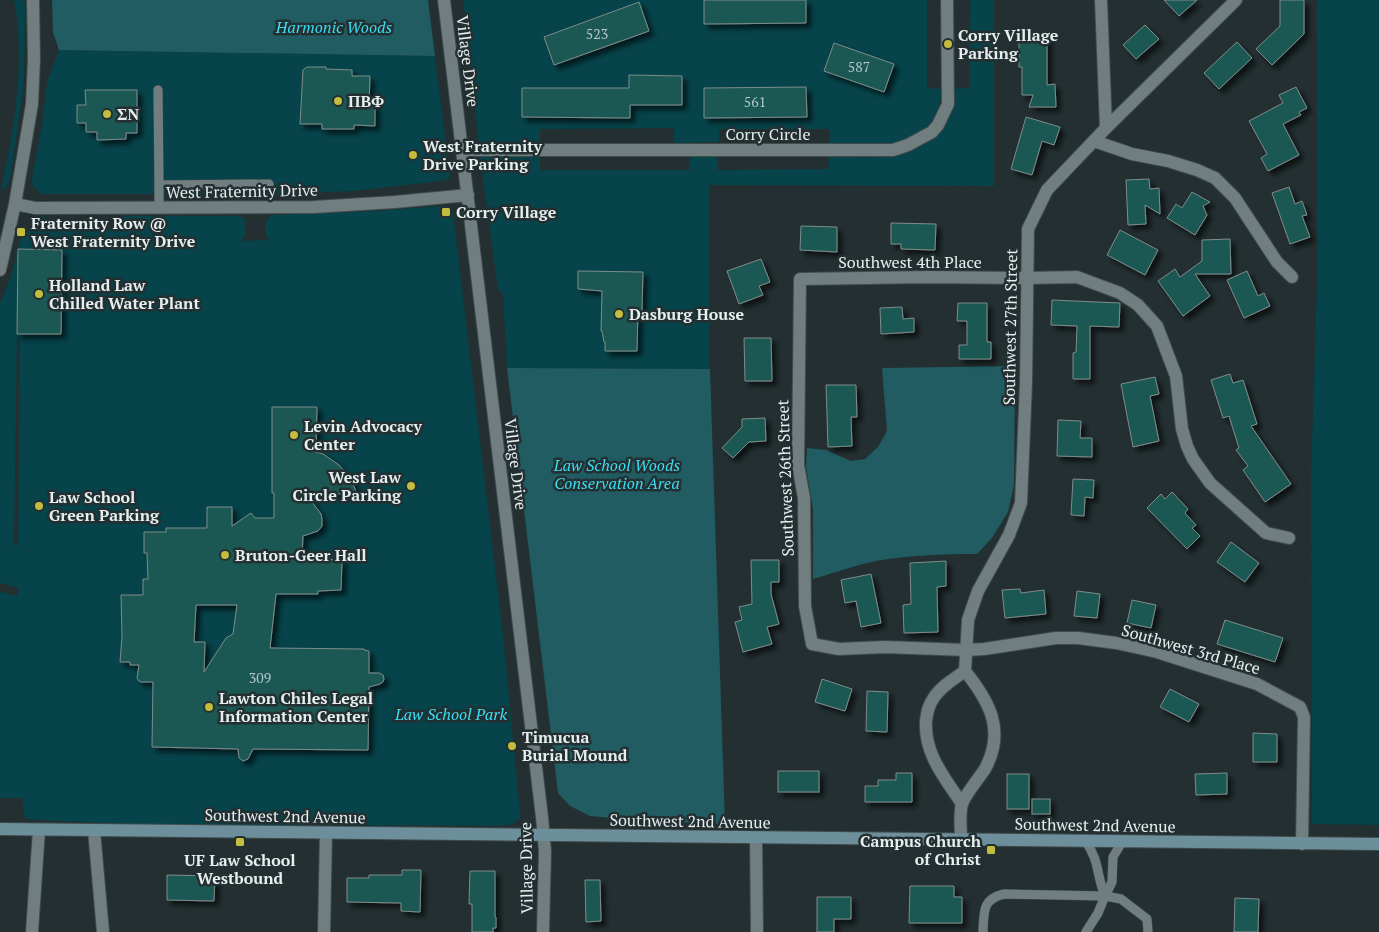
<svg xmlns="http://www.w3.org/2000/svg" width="1379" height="932" font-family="'PT Serif',serif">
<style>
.green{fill:#06434a;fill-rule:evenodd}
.forest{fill:#215c63}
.building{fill:#1c5853;stroke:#7e8c8a;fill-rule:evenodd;filter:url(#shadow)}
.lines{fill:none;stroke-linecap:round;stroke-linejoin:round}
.service-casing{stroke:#404b4c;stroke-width:10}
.minor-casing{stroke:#404b4c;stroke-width:14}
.secondary-casing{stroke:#404b4c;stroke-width:14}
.service{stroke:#707e80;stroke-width:9}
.minor{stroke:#707e80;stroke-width:12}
.secondary{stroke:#6d8f9b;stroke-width:12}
.poi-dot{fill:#c2bd3f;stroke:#232f31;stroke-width:2}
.labels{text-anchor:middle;stroke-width:5;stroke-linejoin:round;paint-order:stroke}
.number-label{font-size:14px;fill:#b4c8c8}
.park-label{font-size:16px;font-style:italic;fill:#38dff3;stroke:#232f31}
.poi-label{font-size:16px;font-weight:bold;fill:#e6eeef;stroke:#232f31;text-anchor:start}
.street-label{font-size:16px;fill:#e6eeef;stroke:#232f31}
</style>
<defs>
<filter id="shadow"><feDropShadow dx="4.5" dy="4.5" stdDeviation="2.5" flood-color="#0009"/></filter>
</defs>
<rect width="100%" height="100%" fill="#232f31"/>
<!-- green -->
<g class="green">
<path d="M14 0H24L25 5 24 83 10 179 7 186 1 191C14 131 26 61 14 0Z"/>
<path d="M463 0H704V24L805 23 806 0H927V88L942 89C936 154 878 144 829 145V129H719V142L674 143V128L540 129V170H689L690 157H718V170L828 169 829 157C848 156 878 159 896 155 921 150 945 134 953 108 954 102 954 95 954 89L969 88 970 0H994V186L709 185 710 369 507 368 503 295 498 289 481 164ZM639 2 649 31 554 65 544 37ZM834 43 894 64 884 92 825 71ZM629 75 682 76V105H630V118L522 117V88H629ZM806 87V117L704 118V88Z"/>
<polygon points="1317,0 1379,0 1379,825 1312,824 1311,476 1317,283"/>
<polygon points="59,50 435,56 450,176 449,179 440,181 354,191 282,194 42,194 33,187 32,178 42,125 47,82"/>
<path d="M443 206 449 207 453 213 459 263 503 635 520 812V819L511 825 495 826C339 824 181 829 25 819L22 798H0V592L17 596 19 588 0 583V303L11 276 20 241 29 230 32 217H45L47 229 112 230 117 220 126 216H239L245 219C247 228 246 235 242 241L269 240C263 232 263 219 273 215L375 211ZM17 335 20 340 18 546 14 545Z"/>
</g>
<!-- forest -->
<g class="forest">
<polygon points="52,0 428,0 435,56 59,50 53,32"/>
<path d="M1015 366 1014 485 1008 512 992 538 977 554C948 554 918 555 888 559 863 562 838 572 813 579V509L806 467 807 448 826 450 851 461 865 459 878 447 887 431 882 368Z"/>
<polygon points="507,368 710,369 725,824 648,821 590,816 570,806 558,793"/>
</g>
<!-- building -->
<g class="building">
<polygon points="704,0 806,0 806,23 704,24"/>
<polygon points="1164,0 1197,0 1179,16"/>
<polygon points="1280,0 1304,0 1304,34 1272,65 1256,49 1280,26"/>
<polygon points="639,2 649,31 554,65 544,37"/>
<polygon points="1145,25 1159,39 1136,59 1123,45"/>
<polygon points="1047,34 1047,85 1055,84 1056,107 1029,107 1033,95 1022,95 1022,67 1019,67 1019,35"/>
<polygon points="1237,42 1252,58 1219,89 1204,73"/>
<polygon points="834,43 894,64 884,92 824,71"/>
<polygon points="307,67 326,67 326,69 352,70 352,76 370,76 369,105 375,106 375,126 354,125 354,129 322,129 322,124 300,124 303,70"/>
<polygon points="629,75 682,76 682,105 630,105 630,118 522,117 522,88 629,88"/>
<polygon points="806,87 807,117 704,118 704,88"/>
<polygon points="1296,87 1307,108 1299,112 1301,115 1283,124 1299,155 1268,171 1261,158 1267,154 1249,121 1283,103 1279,95"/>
<polygon points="85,90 137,90 137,133 126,133 126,139 97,140 97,132 86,132 86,123 77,123 77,105 86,105"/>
<polygon points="1026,117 1060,127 1054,145 1042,141 1032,175 1011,169"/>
<polygon points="1149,179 1150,189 1159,188 1160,214 1145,205 1146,224 1128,225 1126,180"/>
<polygon points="1289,187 1295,204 1302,201 1307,215 1302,216 1310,237 1290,244 1272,193"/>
<polygon points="1192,192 1210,202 1203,206 1207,215 1195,235 1167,218 1176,204 1182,208"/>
<polygon points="891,223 936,224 935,250 901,249 901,244 891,244"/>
<polygon points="801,226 837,227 837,252 800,250"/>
<polygon points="1120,230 1158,250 1145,275 1107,255"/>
<polygon points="1230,239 1231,274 1195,274 1210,296 1183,316 1158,281 1175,269 1180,277 1202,261 1202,240"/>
<polygon points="18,249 62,250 61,334 17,334"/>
<polygon points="761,259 770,282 759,286 763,295 739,304 727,271"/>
<polygon points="578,271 643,272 642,310 638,309 637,351 605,351 605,342 604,342 602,331 601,331 602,291 578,289"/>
<polygon points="1247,271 1258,296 1264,293 1270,306 1244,318 1227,280"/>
<polygon points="1052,300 1120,303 1119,327 1090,326 1090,379 1073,379 1073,353 1076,352 1077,326 1051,325"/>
<polygon points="958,303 987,303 987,342 991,342 991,359 959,359 959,345 967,345 967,321 957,321"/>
<polygon points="902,307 903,319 914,318 914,332 881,334 880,308"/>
<polygon points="744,338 771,338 772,381 745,381"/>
<polygon points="1230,374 1233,383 1243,380 1257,424 1251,426 1291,484 1265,502 1243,470 1248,466 1236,450 1239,448 1229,416 1223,418 1211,380"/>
<polygon points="1155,377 1159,394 1150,396 1159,441 1133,447 1121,384"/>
<polygon points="826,385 856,385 857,417 851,417 852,446 828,447"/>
<path d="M272 407H317L316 452 323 454 339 465 351 479 357 494H306L321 514 322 519V526L318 531 303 536 302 556H318V559L342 560 341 590 318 591V594H276L270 648 364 649V650L369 651V673H379L383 675 384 679 383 682 380 684 369 687 368 750 253 749 248 759 243 761 239 758 238 749 152 747 153 682H141L139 681 137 678 139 665H130V662H120L122 636 121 595H143V579H148L147 553H144V532H166V528H207V507H232V526L251 513 255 518H274V493H272ZM196 605H237L233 634 226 638 204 672 205 642H194Z"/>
<polygon points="765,418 766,441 749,442 733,458 722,448 742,427 742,419"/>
<polygon points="1058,420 1081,421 1080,438 1092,438 1092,457 1057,456"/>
<polygon points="1073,479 1094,480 1093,498 1085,497 1084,516 1071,515"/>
<polygon points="1172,492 1188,509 1185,513 1196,525 1192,528 1200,536 1187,549 1147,508 1161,494 1165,499"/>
<polygon points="1231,542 1259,563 1245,582 1217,562"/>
<polygon points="751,560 779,560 779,582 771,582 771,594 779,624 767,627 772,644 743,652 735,622 742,620 739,607 752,604"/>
<polygon points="946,561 946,586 937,587 938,632 904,633 903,605 911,604 910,563"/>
<polygon points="871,574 881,623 861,627 856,601 845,603 841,580"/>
<polygon points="1020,589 1021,593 1044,590 1046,614 1005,618 1002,590"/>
<polygon points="1077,591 1100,594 1097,618 1074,616"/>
<polygon points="1132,600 1156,605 1151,628 1127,623"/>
<polygon points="1225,620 1283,638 1275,662 1217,644"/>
<polygon points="822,679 852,689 845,711 815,702"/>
<polygon points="1170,689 1199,704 1189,722 1160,707"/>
<polygon points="867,691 888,692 887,732 866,731"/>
<polygon points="1253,733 1277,734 1277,762 1253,762"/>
<rect x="778" y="771" width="41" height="21"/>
<polygon points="896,773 912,773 912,802 865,802 865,786 878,786 878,780 896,780"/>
<polygon points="1227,773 1227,794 1196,795 1195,774"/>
<rect x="1007" y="774" width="22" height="35"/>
<rect x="1032" y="799" width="18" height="15"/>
<polygon points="402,870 421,870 420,912 401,911 401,903 347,902 347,878 369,878 369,875 402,875"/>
<polygon points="470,871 495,871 495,917 496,917 496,928 493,928 493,932 472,932 472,904 469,904"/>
<polygon points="167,875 215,876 214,901 167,900"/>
<polygon points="585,880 600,880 601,921 586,922"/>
<polygon points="910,886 954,886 954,897 962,897 962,923 909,923"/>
<polygon points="817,897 851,897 851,919 834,919 834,932 817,932"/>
<polygon points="1235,898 1259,899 1258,932 1234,932"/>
</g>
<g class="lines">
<!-- service casing -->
<g class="service-casing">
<g id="service">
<polyline points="158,90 159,185"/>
<polyline points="159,209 159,185 269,184"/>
<path d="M1085 841C1100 860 1096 875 1105 896L1098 913 1086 932"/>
<polyline points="1105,896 1112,882 1113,857 1122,842"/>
<path d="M983 932C984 912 982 899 1004 894L1105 896 1121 899 1147 919 1148 932"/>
</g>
</g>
<!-- minor casing -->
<g class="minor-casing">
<g id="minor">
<polyline points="444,0 542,817 545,851 543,932"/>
<polyline points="1106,128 1236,0"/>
<polyline points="1094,141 1132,154 1168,161 1197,170 1215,178 1235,198 1277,262 1292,277"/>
<polyline points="463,150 893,150 908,145 932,132 938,125 948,104 947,0"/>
<polyline points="15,204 35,208 314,207 395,202 468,195"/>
<polyline points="0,270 15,204 32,104 34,59 33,0"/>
<polyline points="1289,538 1266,533 1210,483 1193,459 1187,446 1182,429 1176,376 1157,326 1138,305 1120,293 1077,277 1028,278 929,277 800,279 798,465 804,498 805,606 812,644 839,649 885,647 966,650 984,649 1056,638 1078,638 1116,643 1157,652 1257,684 1300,707 1304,717 1302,844"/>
<path d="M962 804C945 778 924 754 926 721 927 713 928 706 933 699 940 687 954 679 965 671"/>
<polyline points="94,830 103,932"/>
<polyline points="756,838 757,932"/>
<path d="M961 839C961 828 959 814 962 804 965 795 979 778 985 769 1006 730 989 701 965 671L968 620 978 591 1009 535 1021 503 1026 383 1028 229 1047 190 1106 128 1101 0"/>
<polyline points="32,932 39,830"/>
<polyline points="324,932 326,833"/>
</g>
</g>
<!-- secondary casing -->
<g class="secondary-casing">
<polyline id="secondary" points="0,829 1379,844"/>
</g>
<!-- service -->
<use href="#service" class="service"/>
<!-- minor -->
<use href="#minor" class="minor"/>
<!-- secondary -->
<use href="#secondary" class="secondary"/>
</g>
<!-- markers -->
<g class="poi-dot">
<circle cx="948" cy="44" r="5"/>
<circle cx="338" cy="101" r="5"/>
<circle cx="107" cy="114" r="5"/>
<circle cx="413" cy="155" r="5"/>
<rect x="441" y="207" width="10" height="10" rx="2.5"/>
<rect x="16" y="227" width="10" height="10" rx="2.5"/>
<circle cx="39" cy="294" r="5"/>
<circle cx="619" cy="314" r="5"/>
<circle cx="294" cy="435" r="5"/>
<circle cx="411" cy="486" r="5"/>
<circle cx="39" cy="506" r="5"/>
<circle cx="225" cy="555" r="5"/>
<circle cx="209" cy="707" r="5"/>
<circle cx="512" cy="746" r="5"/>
<rect x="235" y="837" width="10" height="10" rx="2.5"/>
<rect x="986" y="845" width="10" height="10" rx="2.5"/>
</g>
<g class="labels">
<!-- number labels -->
<g class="number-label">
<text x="597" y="39">523</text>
<text x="859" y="72">587</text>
<text x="755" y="107">561</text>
<text x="260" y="683">309</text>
</g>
<!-- park labels -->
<g class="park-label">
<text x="334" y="33">Harmonic Woods</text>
<text x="617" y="471">Law School Woods<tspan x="617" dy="18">Conservation Area</tspan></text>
<text x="451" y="720">Law School Park</text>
</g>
<!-- poi labels -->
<g class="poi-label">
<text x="958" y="41">Corry Village<tspan x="958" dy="18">Parking</tspan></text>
<text x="348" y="107">ΠΒΦ</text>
<text x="117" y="120">ΣΝ</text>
<text x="423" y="152">West Fraternity<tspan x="423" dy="18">Drive Parking</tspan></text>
<text x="456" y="218">Corry Village</text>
<text x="31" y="229">Fraternity Row @<tspan x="31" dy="18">West Fraternity Drive</tspan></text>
<text x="49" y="291">Holland Law<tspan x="49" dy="18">Chilled Water Plant</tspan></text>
<text x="629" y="320">Dasburg House</text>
<text x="304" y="432">Levin Advocacy<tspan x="304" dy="18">Center</tspan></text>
<text x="401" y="483" text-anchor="end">West Law<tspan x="401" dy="18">Circle Parking</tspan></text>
<text x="49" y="503">Law School<tspan x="49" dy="18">Green Parking</tspan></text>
<text x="235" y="561">Bruton-Geer Hall</text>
<text x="219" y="704">Lawton Chiles Legal<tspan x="219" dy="18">Information Center</tspan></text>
<text x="522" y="743">Timucua<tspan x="522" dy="18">Burial Mound</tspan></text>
<text x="981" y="847" text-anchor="end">Campus Church<tspan x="981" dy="18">of Christ</tspan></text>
<text x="240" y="866" text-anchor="middle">UF Law School<tspan x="240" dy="18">Westbound</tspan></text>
</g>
<!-- street labels -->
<g class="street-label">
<text transform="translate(468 61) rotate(83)" y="6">Village Drive</text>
<text x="768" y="140">Corry Circle</text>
<text transform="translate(242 191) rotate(-1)" y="6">West Fraternity Drive</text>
<text x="910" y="268">Southwest 4th Place</text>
<text transform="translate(1010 327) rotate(-89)" y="6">Southwest 27th Street</text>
<text transform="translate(516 464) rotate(83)" y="6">Village Drive</text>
<text transform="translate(785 478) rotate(-92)" y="6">Southwest 26th Street</text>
<text transform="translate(1191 649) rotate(16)" y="6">Southwest 3rd Place</text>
<text transform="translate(285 816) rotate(1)" y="6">Southwest 2nd Avenue</text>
<text transform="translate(690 821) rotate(1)" y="6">Southwest 2nd Avenue</text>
<text transform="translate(1095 825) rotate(1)" y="6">Southwest 2nd Avenue</text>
<text transform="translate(526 868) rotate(-91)" y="6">Village Drive</text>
</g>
</g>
</svg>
